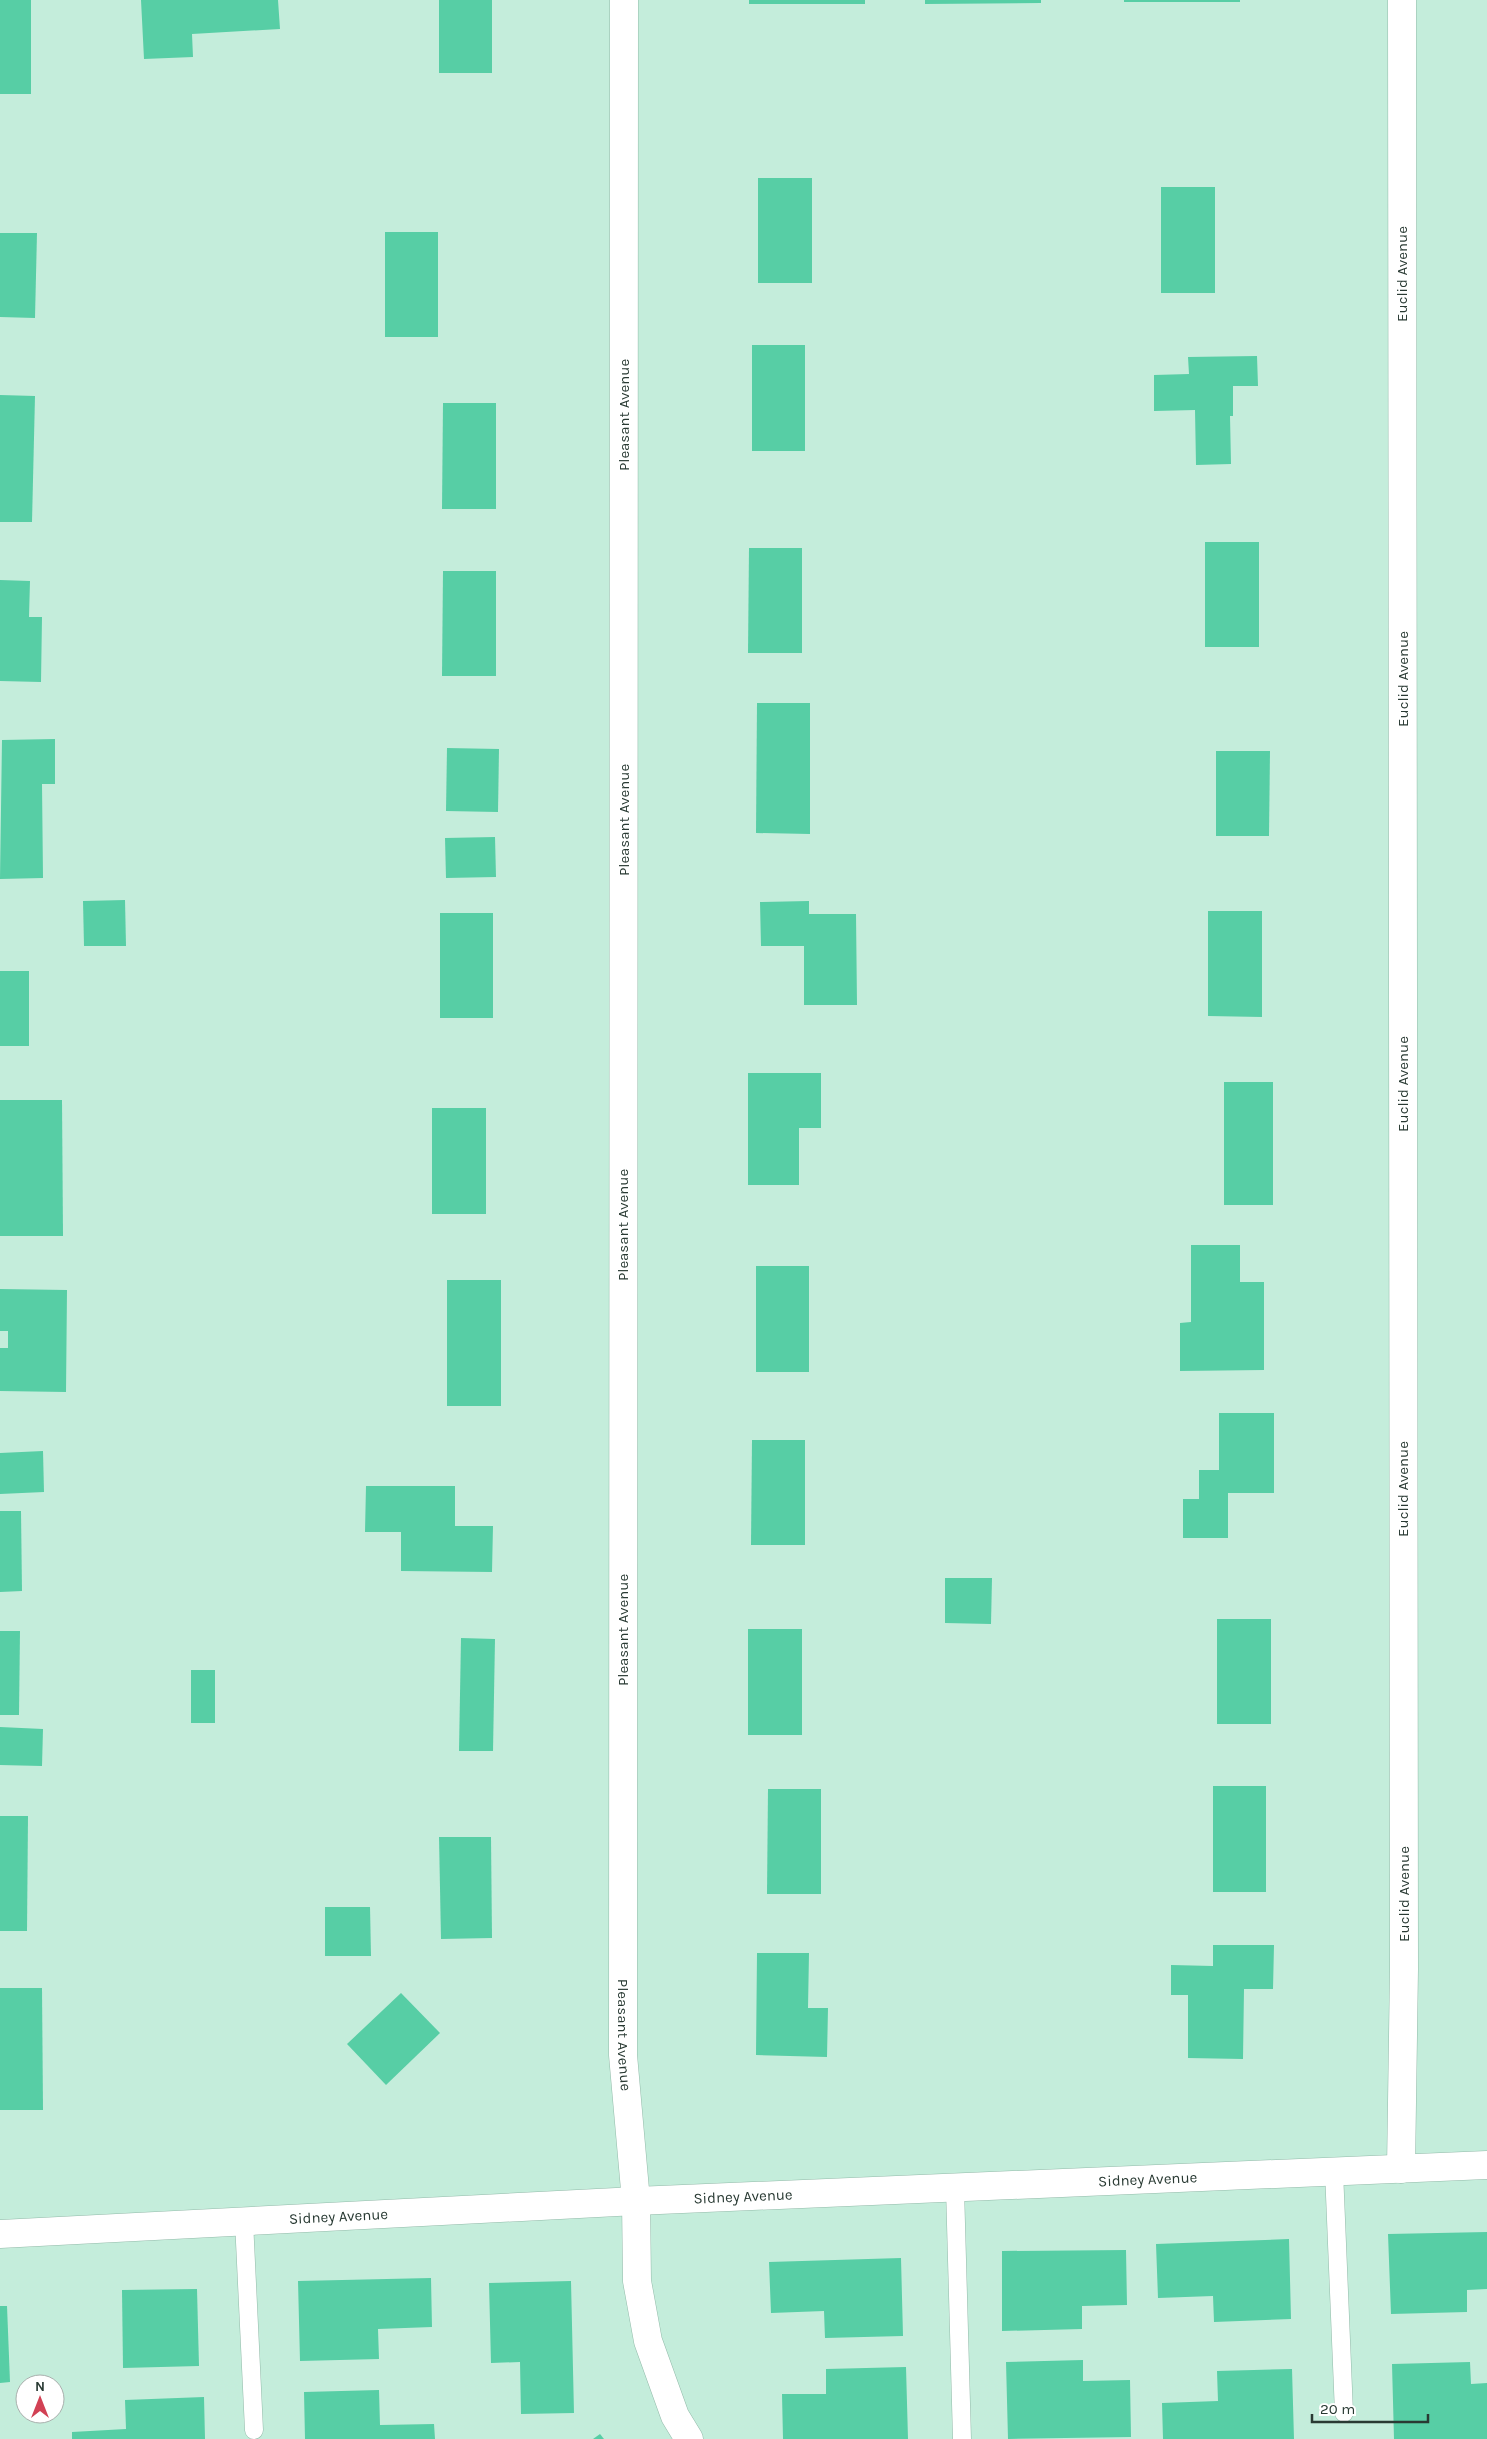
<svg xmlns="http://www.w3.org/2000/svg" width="1487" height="2439" font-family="Karla,sans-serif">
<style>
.building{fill:#57cea5}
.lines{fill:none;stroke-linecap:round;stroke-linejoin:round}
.lane-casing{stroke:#92baa9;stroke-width:19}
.street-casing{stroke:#92baa9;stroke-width:29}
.lane{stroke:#fff;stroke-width:18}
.street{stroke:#fff;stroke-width:28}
.labels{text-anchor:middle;stroke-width:4.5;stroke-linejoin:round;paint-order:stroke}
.street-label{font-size:15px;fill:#293a33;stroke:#fff}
</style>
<rect width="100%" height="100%" fill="#c4eddb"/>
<!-- building -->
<g class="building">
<rect x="0" y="0" width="31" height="94"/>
<polygon points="141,0 278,0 280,29 192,34 193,57 144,59"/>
<rect x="439" y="0" width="53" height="73"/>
<rect x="749" y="0" width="116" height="4"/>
<polygon points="925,0 1041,0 1041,3 925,4"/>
<rect x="1124" y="0" width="116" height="2"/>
<rect x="758" y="178" width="54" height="105"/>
<rect x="1161" y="187" width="54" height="106"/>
<rect x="385" y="232" width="53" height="105"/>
<polygon points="0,233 37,233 35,318 0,317"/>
<rect x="752" y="345" width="53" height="106"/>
<polygon points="1257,356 1258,386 1233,386 1233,416 1230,416 1231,464 1196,465 1195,410 1154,411 1154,375 1189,374 1188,357"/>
<polygon points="0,395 35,396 32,522 0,522"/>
<polygon points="443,403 496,403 496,509 442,509"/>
<rect x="1205" y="542" width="54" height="105"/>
<polygon points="749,548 802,548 802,653 748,653"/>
<polygon points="443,571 496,571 496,676 442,676"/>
<polygon points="0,580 30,581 29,617 42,617 41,682 0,681"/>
<polygon points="757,703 810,703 810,834 756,833"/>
<polygon points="55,739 55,784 42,784 43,878 0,879 2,740"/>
<polygon points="447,748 499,749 498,812 446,811"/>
<polygon points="1216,751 1270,751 1269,836 1216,836"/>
<polygon points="495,837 496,877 446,878 445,838"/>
<polygon points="125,900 126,946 84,946 83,901"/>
<polygon points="809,901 809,914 856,914 857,1005 804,1005 804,946 761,946 760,902"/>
<polygon points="1208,911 1262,911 1262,1017 1208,1016"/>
<rect x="440" y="913" width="53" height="105"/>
<rect x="0" y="971" width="29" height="75"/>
<polygon points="748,1073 821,1073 821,1128 799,1128 799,1185 748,1185"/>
<rect x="1224" y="1082" width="49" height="123"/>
<polygon points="0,1100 62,1100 63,1236 0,1236"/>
<rect x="432" y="1108" width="54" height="106"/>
<polygon points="1191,1245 1240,1245 1240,1282 1264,1282 1264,1370 1180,1371 1180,1323 1191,1322"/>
<rect x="756" y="1266" width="53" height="106"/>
<rect x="447" y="1280" width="54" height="126"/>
<polygon points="0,1289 67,1290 66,1392 0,1391 0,1348 8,1348 8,1331 0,1331"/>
<polygon points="1219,1413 1274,1413 1274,1493 1228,1493 1228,1538 1183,1538 1183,1499 1199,1499 1199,1470 1219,1470"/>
<polygon points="752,1440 805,1440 805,1545 751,1545"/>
<polygon points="43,1451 44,1492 0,1494 0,1453"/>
<polygon points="366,1486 455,1486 455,1526 493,1526 492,1572 401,1571 401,1532 365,1532"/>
<polygon points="0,1511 21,1511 22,1591 0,1592"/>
<polygon points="945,1578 992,1578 991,1624 945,1623"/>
<rect x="1217" y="1619" width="54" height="105"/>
<rect x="748" y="1629" width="54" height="106"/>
<polygon points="0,1631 20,1631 19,1715 0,1715"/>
<polygon points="461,1638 495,1639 493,1751 459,1751"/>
<rect x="191" y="1670" width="24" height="53"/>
<polygon points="0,1727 43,1729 42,1766 0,1765"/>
<rect x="1213" y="1786" width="53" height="106"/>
<polygon points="768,1789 821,1789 821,1894 767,1894"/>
<polygon points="0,1816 28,1816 27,1931 0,1931"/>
<polygon points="439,1837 491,1837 492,1938 441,1939"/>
<polygon points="325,1907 370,1907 371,1956 325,1956"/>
<polygon points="1213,1945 1274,1945 1273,1989 1244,1989 1243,2059 1188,2058 1188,1995 1171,1995 1171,1965 1213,1966"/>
<polygon points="757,1953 809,1953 808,2008 828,2008 827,2057 756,2055"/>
<polygon points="0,1988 42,1988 43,2110 0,2110"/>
<polygon points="401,1993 440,2033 386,2085 347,2044"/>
<polygon points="1487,2232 1487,2289 1467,2290 1467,2312 1391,2314 1388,2234"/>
<polygon points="1289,2239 1291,2319 1214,2322 1213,2296 1158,2298 1156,2244"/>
<polygon points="1126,2250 1127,2305 1082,2306 1082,2329 1002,2331 1002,2251"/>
<polygon points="901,2258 903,2336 825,2338 824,2311 771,2313 769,2262"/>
<polygon points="431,2278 432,2327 378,2329 379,2359 300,2361 298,2281"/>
<polygon points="571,2281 574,2413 521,2414 520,2362 491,2363 489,2283"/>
<polygon points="197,2289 199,2366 123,2368 122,2290"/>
<polygon points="0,2306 7,2306 10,2382 0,2383"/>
<polygon points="1083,2360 1083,2381 1130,2380 1131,2437 1008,2439 1006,2362"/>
<polygon points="1470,2362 1471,2384 1487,2383 1487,2439 1394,2439 1392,2364"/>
<polygon points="906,2367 908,2439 783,2439 782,2394 826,2394 826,2369"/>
<polygon points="1292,2369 1294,2439 1163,2439 1162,2403 1218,2401 1217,2371"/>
<polygon points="379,2390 380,2425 434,2424 435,2439 305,2439 304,2392"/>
<polygon points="204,2397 205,2439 72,2439 72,2432 126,2429 125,2400"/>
<polygon points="600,2434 604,2439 593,2439"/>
</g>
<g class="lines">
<!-- lane casing -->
<g class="lane-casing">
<g id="lane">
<polyline points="1334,2171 1344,2413"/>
<polyline points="955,2188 962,2439"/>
<polyline points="244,2221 254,2430"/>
</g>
</g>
<!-- street casing -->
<g class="street-casing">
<g id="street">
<path id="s1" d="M624 0 623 2055 636 2201 637 2281 648 2341 675 2416 689 2439"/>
<polyline points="1401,2169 1404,1969 1402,0"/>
<path id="s2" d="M0 2234 636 2201 1487 2165"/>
</g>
</g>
<!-- lane -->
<use href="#lane" class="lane"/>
<!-- street -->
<use href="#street" class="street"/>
</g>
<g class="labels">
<!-- street labels -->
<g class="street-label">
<text transform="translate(1402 274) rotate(-90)" y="5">Euclid Avenue</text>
<text transform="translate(624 415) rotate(-90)" y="5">Pleasant Avenue</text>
<text transform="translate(1403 679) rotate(-90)" y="5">Euclid Avenue</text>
<text transform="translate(624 820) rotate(-90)" y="5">Pleasant Avenue</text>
<text transform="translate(1403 1084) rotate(-90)" y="5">Euclid Avenue</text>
<text transform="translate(623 1225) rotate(-90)" y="5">Pleasant Avenue</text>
<text transform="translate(1403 1489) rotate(-90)" y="5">Euclid Avenue</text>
<text transform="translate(623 1630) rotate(-90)" y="5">Pleasant Avenue</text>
<text transform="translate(1404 1894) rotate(-90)" y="5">Euclid Avenue</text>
<text dy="5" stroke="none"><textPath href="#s1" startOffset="2035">Pleasant Avenue</textPath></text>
<text dy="5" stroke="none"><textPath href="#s2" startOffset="1149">Sidney Avenue</textPath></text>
<text dy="5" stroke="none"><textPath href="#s2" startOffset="744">Sidney Avenue</textPath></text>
<text dy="5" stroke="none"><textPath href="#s2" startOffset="339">Sidney Avenue</textPath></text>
</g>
</g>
<!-- north arrow -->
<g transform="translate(40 2399)"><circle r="24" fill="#ffffff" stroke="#a9b0ad"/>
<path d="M0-4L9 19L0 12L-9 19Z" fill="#d24154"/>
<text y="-8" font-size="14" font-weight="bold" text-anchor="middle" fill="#293a33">N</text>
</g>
<!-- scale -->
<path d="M1312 2414v8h116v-8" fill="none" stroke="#293a33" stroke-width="2.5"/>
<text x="1320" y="2414" font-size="15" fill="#293a33" stroke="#ffffff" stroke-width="4" paint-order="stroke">20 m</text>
</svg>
